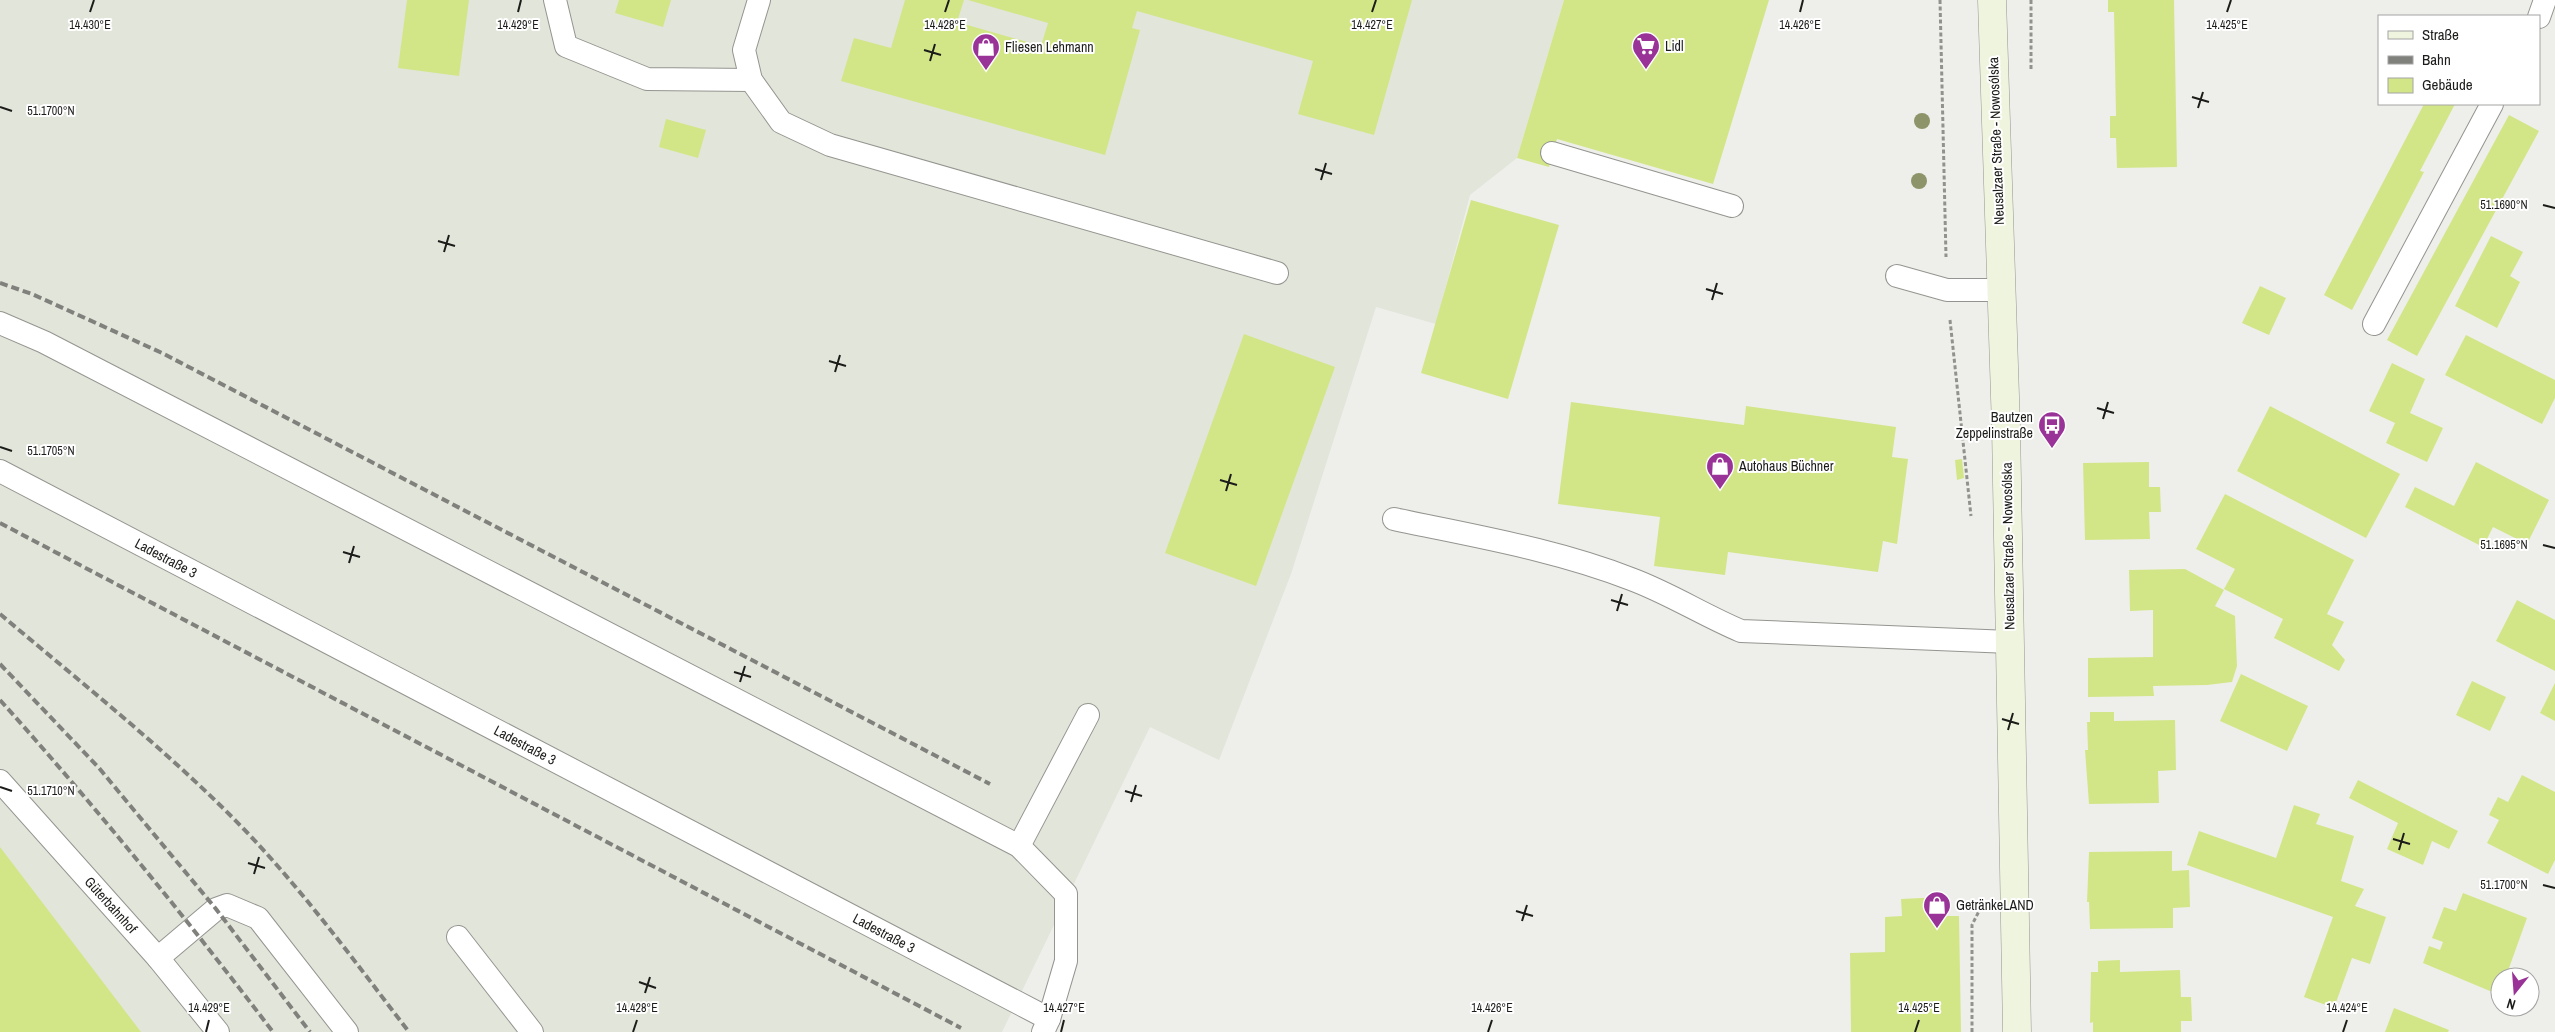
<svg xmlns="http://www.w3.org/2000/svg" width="2555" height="1032" font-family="'Archivo Narrow',sans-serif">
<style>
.built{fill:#e2e5d9}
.building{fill:#d2e688}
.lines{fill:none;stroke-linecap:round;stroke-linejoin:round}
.lane-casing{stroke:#949590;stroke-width:24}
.secondary-casing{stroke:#949590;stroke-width:29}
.path{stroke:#91928e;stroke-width:3;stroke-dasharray:4 2.5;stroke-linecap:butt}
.lane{stroke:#fff;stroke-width:22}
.secondary{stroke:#eff4de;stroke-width:28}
.rail{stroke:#80817d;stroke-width:4;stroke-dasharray:8 4;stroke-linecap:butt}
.tree{fill:#8e9469}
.ticks{fill:none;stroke:#1c1c1a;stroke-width:2}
.labels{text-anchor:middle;stroke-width:4;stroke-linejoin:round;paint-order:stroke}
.poi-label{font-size:14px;fill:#1c1c1a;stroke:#fff;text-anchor:start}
.street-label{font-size:14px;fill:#1c1c1a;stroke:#fff}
.ticks-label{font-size:12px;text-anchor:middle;fill:#1c1c1a;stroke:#fff;stroke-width:4;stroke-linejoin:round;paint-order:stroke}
</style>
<rect width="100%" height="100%" fill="#eeefea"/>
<!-- built -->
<polygon class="built" points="0,0 1564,0 1517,158 1470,195 1436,324 1376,307 1291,574 1219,760 1150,727 1002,1032 0,1032"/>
<!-- building -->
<g class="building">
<polygon points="407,0 469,0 459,76 398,68"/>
<polygon points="619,0 671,0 663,27 615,13"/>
<polygon points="905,0 964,0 957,22 1041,46 1048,23 968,0 1412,0 1374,135 1298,114 1313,61 1137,11 1132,28 1140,30 1105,155 841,81 854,38 891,48"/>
<polygon points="1564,0 1769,0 1713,184 1557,139 1549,167 1517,158"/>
<polygon points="2108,0 2174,0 2177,167 2117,168 2116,138 2110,138 2110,116 2116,116 2114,12 2108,12"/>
<polygon points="2424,104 2455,104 2420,171 2424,172 2352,310 2324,295"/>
<polygon points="2509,115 2539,131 2417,356 2387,340"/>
<polygon points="666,119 706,130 698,158 659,147"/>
<polygon points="1471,200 1559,225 1508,399 1421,373"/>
<polygon points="2491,236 2523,252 2510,276 2520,282 2497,328 2455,306"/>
<polygon points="2260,286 2286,298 2269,335 2242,323"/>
<polygon points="1244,334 1335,367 1256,586 1165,553"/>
<polygon points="2466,335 2555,380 2555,398 2542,424 2445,375"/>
<polygon points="2392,363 2425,379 2410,413 2443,428 2427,462 2386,443 2395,423 2369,411"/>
<polygon points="1571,402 1744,425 1746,406 1896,427 1892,457 1908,459 1897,544 1883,541 1878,572 1728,552 1725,575 1654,566 1660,517 1558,504"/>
<polygon points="2270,406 2400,474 2366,538 2237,471"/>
<polygon points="1962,459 1964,478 1957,480 1955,460"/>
<polygon points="2149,462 2149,487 2160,487 2161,512 2149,512 2150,539 2085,540 2083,463"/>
<polygon points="2476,462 2549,500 2527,544 2493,527 2483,547 2405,507 2415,487 2454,506"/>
<polygon points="2225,494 2354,560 2327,614 2344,622 2332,645 2345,660 2339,671 2274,638 2283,619 2224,589 2235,569 2196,549"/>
<polygon points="2185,569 2224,590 2215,606 2235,616 2237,666 2232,682 2207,685 2153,686 2154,696 2088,697 2088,658 2153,657 2153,610 2130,611 2129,570"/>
<polygon points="2517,600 2555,620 2555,671 2496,641"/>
<polygon points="2241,674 2308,706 2287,751 2220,721"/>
<polygon points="2472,681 2506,697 2490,731 2456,715"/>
<polygon points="2555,683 2555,721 2540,713"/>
<polygon points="2090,712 2114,712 2114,721 2175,720 2176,770 2158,771 2159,803 2089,804 2085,750 2088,750 2087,722 2090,722"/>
<polygon points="2522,775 2555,792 2555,860 2548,874 2487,843 2499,820 2489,815 2498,797 2508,802"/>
<polygon points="2358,780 2458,831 2449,849 2432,841 2423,865 2387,849 2398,823 2349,798"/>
<polygon points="2294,805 2320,814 2316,824 2354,836 2341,881 2364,889 2355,906 2386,917 2370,964 2352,958 2334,1008 2304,997 2333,917 2187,865 2199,831 2276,858"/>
<polygon points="0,847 141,1032 0,1032"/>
<polygon points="2172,851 2172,871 2189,870 2190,907 2173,908 2173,928 2090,929 2089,902 2087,902 2089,852"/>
<polygon points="2463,893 2527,918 2509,968 2504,977 2500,977 2497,994 2423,963 2429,946 2440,950 2443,942 2432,938 2444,907 2456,911"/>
<polygon points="1942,897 1943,916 1959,916 1961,1032 1851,1032 1850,953 1885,952 1885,917 1902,916 1901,899"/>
<polygon points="2120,960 2120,972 2180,970 2181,997 2191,997 2192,1021 2181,1021 2181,1032 2093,1032 2093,1022 2090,1023 2091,972 2098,972 2098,961"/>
<polygon points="2394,1008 2449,1030 2448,1032 2385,1032"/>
</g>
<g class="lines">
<!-- lane casing -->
<g class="lane-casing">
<g id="lane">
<polyline points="555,0 566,46 647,79 751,80"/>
<polyline points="759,0 744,50 751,80 781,122 830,145 1277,273"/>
<polyline points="2539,17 2545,0"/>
<polyline points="1552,153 1732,206"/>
<polyline points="1897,276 1947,290 2000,290"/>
<polyline points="0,323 44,342 1019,846 1066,894 1066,961 1049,1019 1043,1032"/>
<polyline points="2374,324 2492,104"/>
<polyline points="0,471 1049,1019"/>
<path d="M1394 519C1473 536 1554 549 1631 579 1669 593 1703 615 1741 631L2010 642"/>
<polyline points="0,781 158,958 218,1032"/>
<polyline points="1019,846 1088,715"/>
<polyline points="458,937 532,1032"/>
<polyline points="158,958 216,909 227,905 258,918 347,1032"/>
</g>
</g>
<!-- secondary casing -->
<g class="secondary-casing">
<polyline id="secondary" points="1992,0 2006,427 2017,1032"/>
</g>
<!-- path -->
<g class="path">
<polyline points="1940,0 1946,257"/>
<polyline points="2031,0 2031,69"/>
<polyline points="1950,320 1971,516"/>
<polyline points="1972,1032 1972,925 1979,911"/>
</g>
<!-- lane -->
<use href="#lane" class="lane"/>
<!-- secondary -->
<use href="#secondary" class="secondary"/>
<!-- rail -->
<g class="rail">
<polyline points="0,283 32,294 162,353 990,784"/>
<polyline points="0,523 961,1028"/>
<path d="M0 614C78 680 159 744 231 816 297 882 352 958 409 1032"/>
<polyline points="0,664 99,768 216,909 310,1032"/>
<path d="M0 700C96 807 186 918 273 1032"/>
</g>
</g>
<!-- trees -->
<g class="tree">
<circle cx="1922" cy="121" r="8"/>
<circle cx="1919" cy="181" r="8"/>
</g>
<!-- ticks -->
<path class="ticks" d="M90 12 94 0M518 12 521 0M945 12 949 0M1372 12 1376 0M1800 12 1803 0M2227 12 2231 0M924 50 941 55M930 61 935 44M2192 97 2209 102M0 107 12 111M2198 108 2203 92M1315 169 1332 174M1321 180 1326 163M2543 205 2555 208M438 241 455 246M444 252 449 235M1706 289 1723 294M1712 300 1717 283M829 361 846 366M835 372 840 355M2097 408 2114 413M2103 419 2108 402M0 447 12 451M1220 480 1237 485M1226 491 1231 474M2543 545 2555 548M343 552 360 557M349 563 354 546M1611 600 1628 605M1617 611 1622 594M734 672 751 677M740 682 745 666M2002 719 2019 724M2008 730 2013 713M0 787 12 791M1125 791 1142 796M1131 802 1136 785M2393 839 2410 844M2399 850 2404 833M248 863 265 868M254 874 259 857M2543 885 2555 888M1516 911 1533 916M1522 921 1527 905M639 982 656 988M645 993 650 977M206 1032 209 1020M633 1032 637 1020M1061 1032 1064 1020M1488 1032 1492 1020M1915 1032 1919 1020M2343 1032 2347 1020"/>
<!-- icons -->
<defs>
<g id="supermarket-pin" transform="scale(1.4375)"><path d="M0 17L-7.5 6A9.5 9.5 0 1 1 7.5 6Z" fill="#9a3397" stroke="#fff"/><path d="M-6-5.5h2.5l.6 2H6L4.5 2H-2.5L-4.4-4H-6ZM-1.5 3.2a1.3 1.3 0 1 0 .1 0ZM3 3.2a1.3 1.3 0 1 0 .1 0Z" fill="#fff"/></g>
<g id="shop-pin" transform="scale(1.4375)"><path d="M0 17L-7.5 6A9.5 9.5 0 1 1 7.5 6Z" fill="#9a3397" stroke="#fff"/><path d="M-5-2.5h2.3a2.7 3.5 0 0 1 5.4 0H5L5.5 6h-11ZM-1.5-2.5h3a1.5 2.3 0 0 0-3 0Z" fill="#fff"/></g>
<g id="bus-pin" transform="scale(1.4375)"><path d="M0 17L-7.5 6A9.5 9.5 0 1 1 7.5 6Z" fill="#9a3397" stroke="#fff"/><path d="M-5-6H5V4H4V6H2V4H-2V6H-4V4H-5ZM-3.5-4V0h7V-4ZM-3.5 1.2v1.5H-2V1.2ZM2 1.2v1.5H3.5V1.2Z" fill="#fff"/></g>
</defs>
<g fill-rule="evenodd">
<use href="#supermarket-pin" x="1646" y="46"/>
<use href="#shop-pin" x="986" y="47"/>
<use href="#bus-pin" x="2052" y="425"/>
<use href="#shop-pin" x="1720" y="466"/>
<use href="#shop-pin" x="1937" y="905"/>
</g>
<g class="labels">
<!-- poi labels -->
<g class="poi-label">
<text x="1665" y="51">Lidl</text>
<text x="1005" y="52">Fliesen Lehmann</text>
<text x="2033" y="422" text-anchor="end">Bautzen<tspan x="2033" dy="16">Zeppelinstraße</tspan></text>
<text x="1739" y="471">Autohaus Büchner</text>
<text x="1956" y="910">GetränkeLAND</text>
</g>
<!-- street labels -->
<g class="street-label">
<text transform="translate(1996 141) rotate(-92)" y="5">Neusalzaer Straße - Nowosólska</text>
<text transform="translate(2008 546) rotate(-91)" y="5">Neusalzaer Straße - Nowosólska</text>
<text transform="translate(166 558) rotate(28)" y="5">Ladestraße 3</text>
<text transform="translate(525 745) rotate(28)" y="5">Ladestraße 3</text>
<text transform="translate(111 905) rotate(48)" y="5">Güterbahnhof</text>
<text transform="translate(884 933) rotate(28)" y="5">Ladestraße 3</text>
</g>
</g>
<g class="ticks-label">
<text x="90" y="29">14.430°E</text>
<text x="518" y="29">14.429°E</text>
<text x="945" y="29">14.428°E</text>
<text x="1372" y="29">14.427°E</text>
<text x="1800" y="29">14.426°E</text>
<text x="2227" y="29">14.425°E</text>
<text x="51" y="115">51.1700°N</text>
<text x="2504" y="209">51.1690°N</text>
<text x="51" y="455">51.1705°N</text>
<text x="2504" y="549">51.1695°N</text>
<text x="51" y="795">51.1710°N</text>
<text x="2504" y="889">51.1700°N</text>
<text x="209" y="1012">14.429°E</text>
<text x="637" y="1012">14.428°E</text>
<text x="1064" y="1012">14.427°E</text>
<text x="1492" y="1012">14.426°E</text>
<text x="1919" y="1012">14.425°E</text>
<text x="2347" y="1012">14.424°E</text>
</g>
<!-- legend -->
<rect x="2378" y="15" width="162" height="90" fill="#ffffff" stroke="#a4a4a3"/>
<rect x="2388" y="31" width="25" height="8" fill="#eff4de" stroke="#a4a4a3"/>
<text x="2422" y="40" font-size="15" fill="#1c1c1a">Straße</text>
<rect x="2388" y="56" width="25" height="8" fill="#80817d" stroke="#a4a4a3"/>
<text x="2422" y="65" font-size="15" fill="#1c1c1a">Bahn</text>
<rect x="2388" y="78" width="25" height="15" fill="#d2e688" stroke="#a4a4a3"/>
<text x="2422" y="90" font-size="15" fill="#1c1c1a">Gebäude</text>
<!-- north arrow -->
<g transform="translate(2515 992) rotate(197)"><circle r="24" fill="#ffffff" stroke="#a4a4a3"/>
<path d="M0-4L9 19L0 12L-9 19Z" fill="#9a3397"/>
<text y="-8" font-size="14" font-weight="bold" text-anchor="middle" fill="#1c1c1a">N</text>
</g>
</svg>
